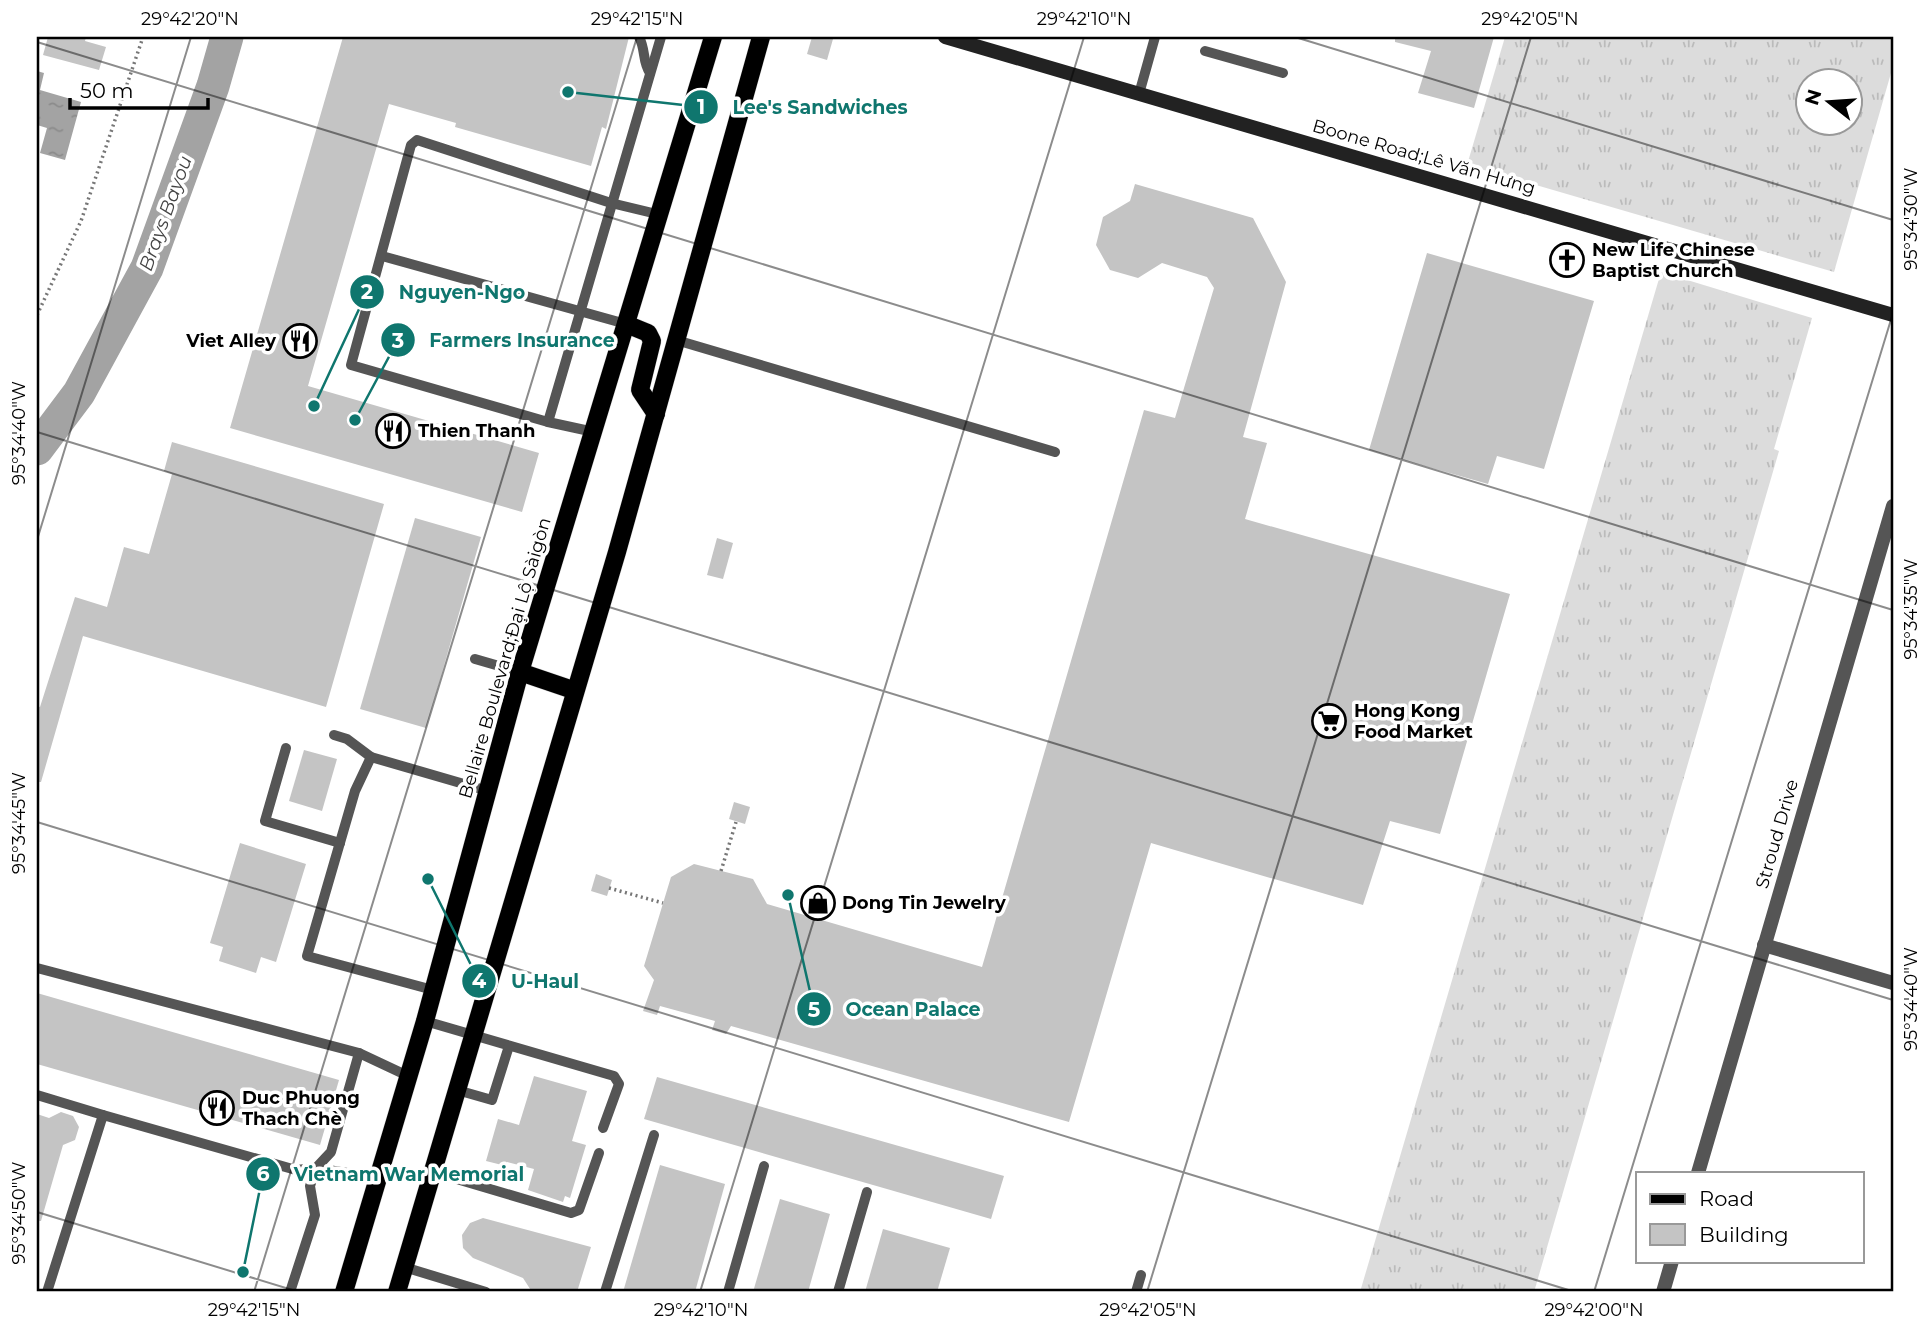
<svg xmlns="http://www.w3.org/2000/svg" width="1930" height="1329" font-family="Montserrat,sans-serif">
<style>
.grass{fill:url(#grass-tufts);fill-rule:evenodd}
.water{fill:url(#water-ripples)}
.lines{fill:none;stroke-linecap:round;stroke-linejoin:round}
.river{stroke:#a3a3a3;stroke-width:33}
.building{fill:#c4c4c4}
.primary-casing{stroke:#dbdbdb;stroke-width:19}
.path{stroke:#777;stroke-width:3.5;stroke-dasharray:2 3.5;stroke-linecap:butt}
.lane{stroke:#555;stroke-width:10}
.street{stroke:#555;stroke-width:14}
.secondary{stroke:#222;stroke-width:14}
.primary{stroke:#000;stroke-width:18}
.ticks{fill:none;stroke:#000;stroke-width:2;stroke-opacity:0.45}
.labels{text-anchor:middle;stroke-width:7;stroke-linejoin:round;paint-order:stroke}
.street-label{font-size:18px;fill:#000;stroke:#fff}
.poi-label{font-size:18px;font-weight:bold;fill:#000;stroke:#fff;text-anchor:start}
.water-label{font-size:19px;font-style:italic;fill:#444;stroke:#fff}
.leader{fill:none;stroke:#0f766e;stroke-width:2.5}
.callout-dot{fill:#0f766e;stroke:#fff;stroke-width:2.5}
.mark-label{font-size:21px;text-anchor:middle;font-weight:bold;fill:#fff}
.callout-label{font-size:19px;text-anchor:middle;font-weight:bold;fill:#0f766e;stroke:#fff;stroke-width:7;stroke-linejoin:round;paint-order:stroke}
.neatline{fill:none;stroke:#000;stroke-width:2.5}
.ticks-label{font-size:18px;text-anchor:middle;fill:#000}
</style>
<defs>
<pattern id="grass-tufts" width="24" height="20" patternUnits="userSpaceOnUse" patternTransform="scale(1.75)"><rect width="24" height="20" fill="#dcdcdc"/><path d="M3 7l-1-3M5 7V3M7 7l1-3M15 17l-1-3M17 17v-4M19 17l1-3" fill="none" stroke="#bbb"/></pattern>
<pattern id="water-ripples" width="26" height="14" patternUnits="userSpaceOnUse" patternTransform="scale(1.75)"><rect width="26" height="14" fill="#a3a3a3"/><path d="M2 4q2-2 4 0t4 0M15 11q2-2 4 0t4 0" fill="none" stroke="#8b8b8b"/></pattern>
</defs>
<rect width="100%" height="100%" fill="#fff"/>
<!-- grass -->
<g class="grass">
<path d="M1505 37H1893V66L1834 272 1467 165ZM1808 80H1850V122H1808Z"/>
<polygon points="1661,272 1812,318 1774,449 1779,451 1534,1292 1360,1292"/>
</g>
<!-- water -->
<polygon class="water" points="37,71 44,73 40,90 81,102 65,160 40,153 47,128 37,125"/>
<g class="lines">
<!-- river -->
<polyline class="river" points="37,449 79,393 147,268 213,86 227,37"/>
</g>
<!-- building -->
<g class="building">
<polygon points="48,37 86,37 85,41 106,47 99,70 43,55"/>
<polygon points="343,37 629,37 606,129 602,127 591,166 455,127 456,123 389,104 308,386 539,453 522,512 230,428"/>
<polygon points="812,37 833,39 827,60 807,54"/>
<polygon points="1395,37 1494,37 1474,108 1418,93 1431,51 1395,42"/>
<polygon points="1135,184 1253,218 1286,282 1243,437 1267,443 1245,519 1510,594 1440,834 1390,821 1363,905 1151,843 1069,1122 731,1026 726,1034 712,1030 715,1021 660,1006 657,1015 643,1011 654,980 644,966 671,877 694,864 753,879 767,904 982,967 1144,410 1175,418 1214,288 1207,277 1162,263 1138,278 1110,270 1096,245 1103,217 1130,201"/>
<polygon points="1427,253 1594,301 1544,469 1497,456 1488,484 1369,450"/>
<polygon points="172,442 384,504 326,707 83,636 41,782 37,782 37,706 40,707 75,597 107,607 124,547 149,554 172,474 164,471"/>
<polygon points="415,518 481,537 426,728 360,709"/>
<polygon points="717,538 733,543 723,579 707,575"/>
<polygon points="304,750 337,759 322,811 289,801"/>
<polygon points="734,802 750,807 745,824 729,819"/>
<polygon points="240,843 306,864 276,962 261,957 256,973 219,961 223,947 210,943"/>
<polygon points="596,874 612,880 607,896 591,891"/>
<polygon points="37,993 339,1080 320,1145 37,1064"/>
<polygon points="534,1076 587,1091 572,1141 586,1145 570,1198 565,1196 563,1202 528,1190 534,1169 507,1162 506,1166 486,1161 498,1119 519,1125"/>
<polygon points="657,1077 1004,1176 991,1219 644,1119"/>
<polygon points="61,1112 73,1116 79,1127 75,1140 63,1145 41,1221 37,1221 37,1114 49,1118"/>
<polygon points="660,1165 725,1184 695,1292 623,1292"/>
<polygon points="780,1199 830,1214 808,1292 753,1292"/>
<polygon points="483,1218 591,1247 577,1292 532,1292 523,1278 473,1258 463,1248 462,1235 470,1223"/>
<polygon points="883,1229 950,1248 937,1292 865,1292"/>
</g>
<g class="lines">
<!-- primary casing -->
<g class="primary-casing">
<g id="primary">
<polyline points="626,324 648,333 652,341 640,390 656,414"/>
<polyline points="520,672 573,690"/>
<polyline points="344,1292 425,1021 520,672 713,37"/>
<polyline points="397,1292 617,552 761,37"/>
</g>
</g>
<!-- path -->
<g class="path">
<polyline points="37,315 81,221 143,37"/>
<polyline points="721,871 736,822"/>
<polyline points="609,888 663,903"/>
</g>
<!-- lane -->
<g class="lane">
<path d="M639 37C646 50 642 61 650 73"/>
<polyline points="1205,51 1283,73"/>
<polyline points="1139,94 1155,37"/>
<polyline points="382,256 626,324"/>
<polyline points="676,340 1055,452"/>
<polyline points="548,422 661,37"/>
<polyline points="594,432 548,422 351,365 411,145 417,140 611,203 661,215"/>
<polyline points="475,659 520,672"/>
<polyline points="334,735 347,739 371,757"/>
<polyline points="286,748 265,821 340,843"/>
<polyline points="37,968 359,1053 408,1076"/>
<polyline points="433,990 307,956 355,791 371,757 488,791"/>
<polyline points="425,1021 614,1076 619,1084 603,1128"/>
<polyline points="457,1090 492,1100 509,1046"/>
<polyline points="37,1095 103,1115"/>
<polyline points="433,1172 571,1213 579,1210 599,1153"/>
<polyline points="404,1267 486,1292"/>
<polyline points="47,1292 103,1115 296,1170 316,1168 378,1178"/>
<polyline points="290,1292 315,1215 310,1186 316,1168 331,1152 359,1053"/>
<polyline points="605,1292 654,1135"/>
<polyline points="728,1292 764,1166"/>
<polyline points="838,1292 867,1192"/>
<polyline points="1136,1292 1141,1275"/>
</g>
<!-- street -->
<g class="street">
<polyline points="1764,945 1893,983"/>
<polyline points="1698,1173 1893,506"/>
<polyline points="1663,1292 1672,1261"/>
</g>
<!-- secondary -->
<polyline class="secondary" points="945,37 1893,315"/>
<!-- primary -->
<use href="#primary" class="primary"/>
</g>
<!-- ticks -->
<path class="ticks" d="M1295 37 1893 220M37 42 1893 610M37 432 1893 1000M37 540 191 37M37 822 1575 1292M37 1212 299 1292M254 1292 637 37M700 1292 1084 37M1147 1292 1531 37M1594 1292 1893 313"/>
<!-- icons -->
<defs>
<g id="church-ring" transform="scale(1.75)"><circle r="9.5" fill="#fff" stroke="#000" stroke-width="1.5"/><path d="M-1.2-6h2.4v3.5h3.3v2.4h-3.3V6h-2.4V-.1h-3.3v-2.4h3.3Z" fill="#000"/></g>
<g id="restaurant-ring" transform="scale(1.75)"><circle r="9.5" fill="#fff" stroke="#000" stroke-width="1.5"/><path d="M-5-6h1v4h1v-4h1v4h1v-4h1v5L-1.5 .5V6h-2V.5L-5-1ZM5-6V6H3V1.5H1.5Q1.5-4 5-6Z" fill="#000"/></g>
<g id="supermarket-ring" transform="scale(1.75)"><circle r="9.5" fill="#fff" stroke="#000" stroke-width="1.5"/><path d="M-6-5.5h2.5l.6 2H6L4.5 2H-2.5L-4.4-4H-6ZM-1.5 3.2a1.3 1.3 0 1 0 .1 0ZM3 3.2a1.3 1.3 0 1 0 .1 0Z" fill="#000"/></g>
<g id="shop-ring" transform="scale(1.75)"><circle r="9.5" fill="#fff" stroke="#000" stroke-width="1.5"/><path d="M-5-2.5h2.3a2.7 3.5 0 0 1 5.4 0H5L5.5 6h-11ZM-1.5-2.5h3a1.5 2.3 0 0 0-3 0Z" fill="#000"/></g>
</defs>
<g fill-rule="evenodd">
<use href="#church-ring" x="1567" y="260"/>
<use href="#restaurant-ring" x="300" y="341"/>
<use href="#restaurant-ring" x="393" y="431"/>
<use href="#supermarket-ring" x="1329" y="721"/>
<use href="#shop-ring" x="818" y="903"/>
<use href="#restaurant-ring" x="217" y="1108"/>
</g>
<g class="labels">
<!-- street labels -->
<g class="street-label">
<text transform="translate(1424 157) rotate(16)" y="6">Boone Road;Lê Văn Hưng</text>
<text transform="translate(505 658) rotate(-74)" y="6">Bellaire Boulevard;Đại Lộ Sàigòn</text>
<text transform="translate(1777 834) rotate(-74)" y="6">Stroud Drive</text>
</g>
<!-- poi labels -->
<g class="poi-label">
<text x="1592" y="256">New Life Chinese<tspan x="1592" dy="21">Baptist Church</tspan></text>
<text x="276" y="347" text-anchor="end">Viet Alley</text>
<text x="418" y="437">Thien Thanh</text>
<text x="1354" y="717">Hong Kong<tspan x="1354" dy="21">Food Market</tspan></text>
<text x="842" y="909">Dong Tin Jewelry</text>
<text x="242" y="1104">Duc Phuong<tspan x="242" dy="21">Thach Chè</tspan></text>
</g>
<!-- water labels -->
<g class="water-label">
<text transform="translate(165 213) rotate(-70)" y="7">Brays Bayou</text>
</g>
</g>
<!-- callouts -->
<path class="leader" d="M568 92L701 107M314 406L367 292M355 420L398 340M428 879L479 981M788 895L814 1009M243 1272L263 1174"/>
<g class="callout-dot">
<circle cx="568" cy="92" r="7"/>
<circle cx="314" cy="406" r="7"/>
<circle cx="355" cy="420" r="7"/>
<circle cx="428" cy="879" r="7"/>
<circle cx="788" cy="895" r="7"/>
<circle cx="243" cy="1272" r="7"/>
<circle cx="701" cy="107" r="18"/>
<circle cx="367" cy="292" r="18"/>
<circle cx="398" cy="340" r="18"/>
<circle cx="479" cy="981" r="18"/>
<circle cx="814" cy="1009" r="18"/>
<circle cx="263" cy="1174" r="18"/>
</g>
<g class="mark-label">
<text x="701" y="114">1</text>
<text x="367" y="299">2</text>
<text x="398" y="348">3</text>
<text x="479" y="988">4</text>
<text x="814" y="1017">5</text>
<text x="263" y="1181">6</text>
</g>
<g class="callout-label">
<text x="820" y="114">Lee's Sandwiches</text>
<text x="462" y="299">Nguyen-Ngo</text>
<text x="522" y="347">Farmers Insurance</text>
<text x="545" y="988">U-Haul</text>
<text x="913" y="1016">Ocean Palace</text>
<text x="409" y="1181">Vietnam War Memorial</text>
</g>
<!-- border -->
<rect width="1930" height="1329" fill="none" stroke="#ffffff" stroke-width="77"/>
<!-- legend -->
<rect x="1636" y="1172" width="228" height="91" fill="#ffffff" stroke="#999999" stroke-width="2"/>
<rect x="1650" y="1194" width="35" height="10" fill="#000000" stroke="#999999" stroke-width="2"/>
<text x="1699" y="1206" font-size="21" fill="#000000">Road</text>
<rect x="1650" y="1224" width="35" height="21" fill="#c4c4c4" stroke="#999999" stroke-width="2"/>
<text x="1699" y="1242" font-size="21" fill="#000000">Building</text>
<!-- north arrow -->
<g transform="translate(1829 102) rotate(287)"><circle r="33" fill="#ffffff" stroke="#999999" stroke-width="2"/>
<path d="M0-5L12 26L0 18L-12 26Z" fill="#000000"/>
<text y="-10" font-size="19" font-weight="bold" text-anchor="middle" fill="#000000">N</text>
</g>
<!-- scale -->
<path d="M70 98v10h138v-10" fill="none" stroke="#000000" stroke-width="3.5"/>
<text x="80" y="98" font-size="21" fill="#000000" stroke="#ffffff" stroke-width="5" paint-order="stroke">50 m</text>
<rect x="38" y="38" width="1854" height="1252" class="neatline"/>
<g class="ticks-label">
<text x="190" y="25">29°42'20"N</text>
<text x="637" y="25">29°42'15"N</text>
<text x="1084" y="25">29°42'10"N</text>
<text x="1530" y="25">29°42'05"N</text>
<text transform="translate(1911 219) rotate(-90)" y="6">95°34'30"W</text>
<text transform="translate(19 433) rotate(-90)" y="6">95°34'40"W</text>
<text transform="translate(1911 609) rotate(-90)" y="6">95°34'35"W</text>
<text transform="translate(19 823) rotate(-90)" y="6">95°34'45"W</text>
<text transform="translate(1911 999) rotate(-90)" y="6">95°34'40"W</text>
<text transform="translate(19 1213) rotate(-90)" y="6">95°34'50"W</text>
<text x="254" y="1316">29°42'15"N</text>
<text x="701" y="1316">29°42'10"N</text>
<text x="1148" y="1316">29°42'05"N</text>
<text x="1594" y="1316">29°42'00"N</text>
</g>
</svg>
